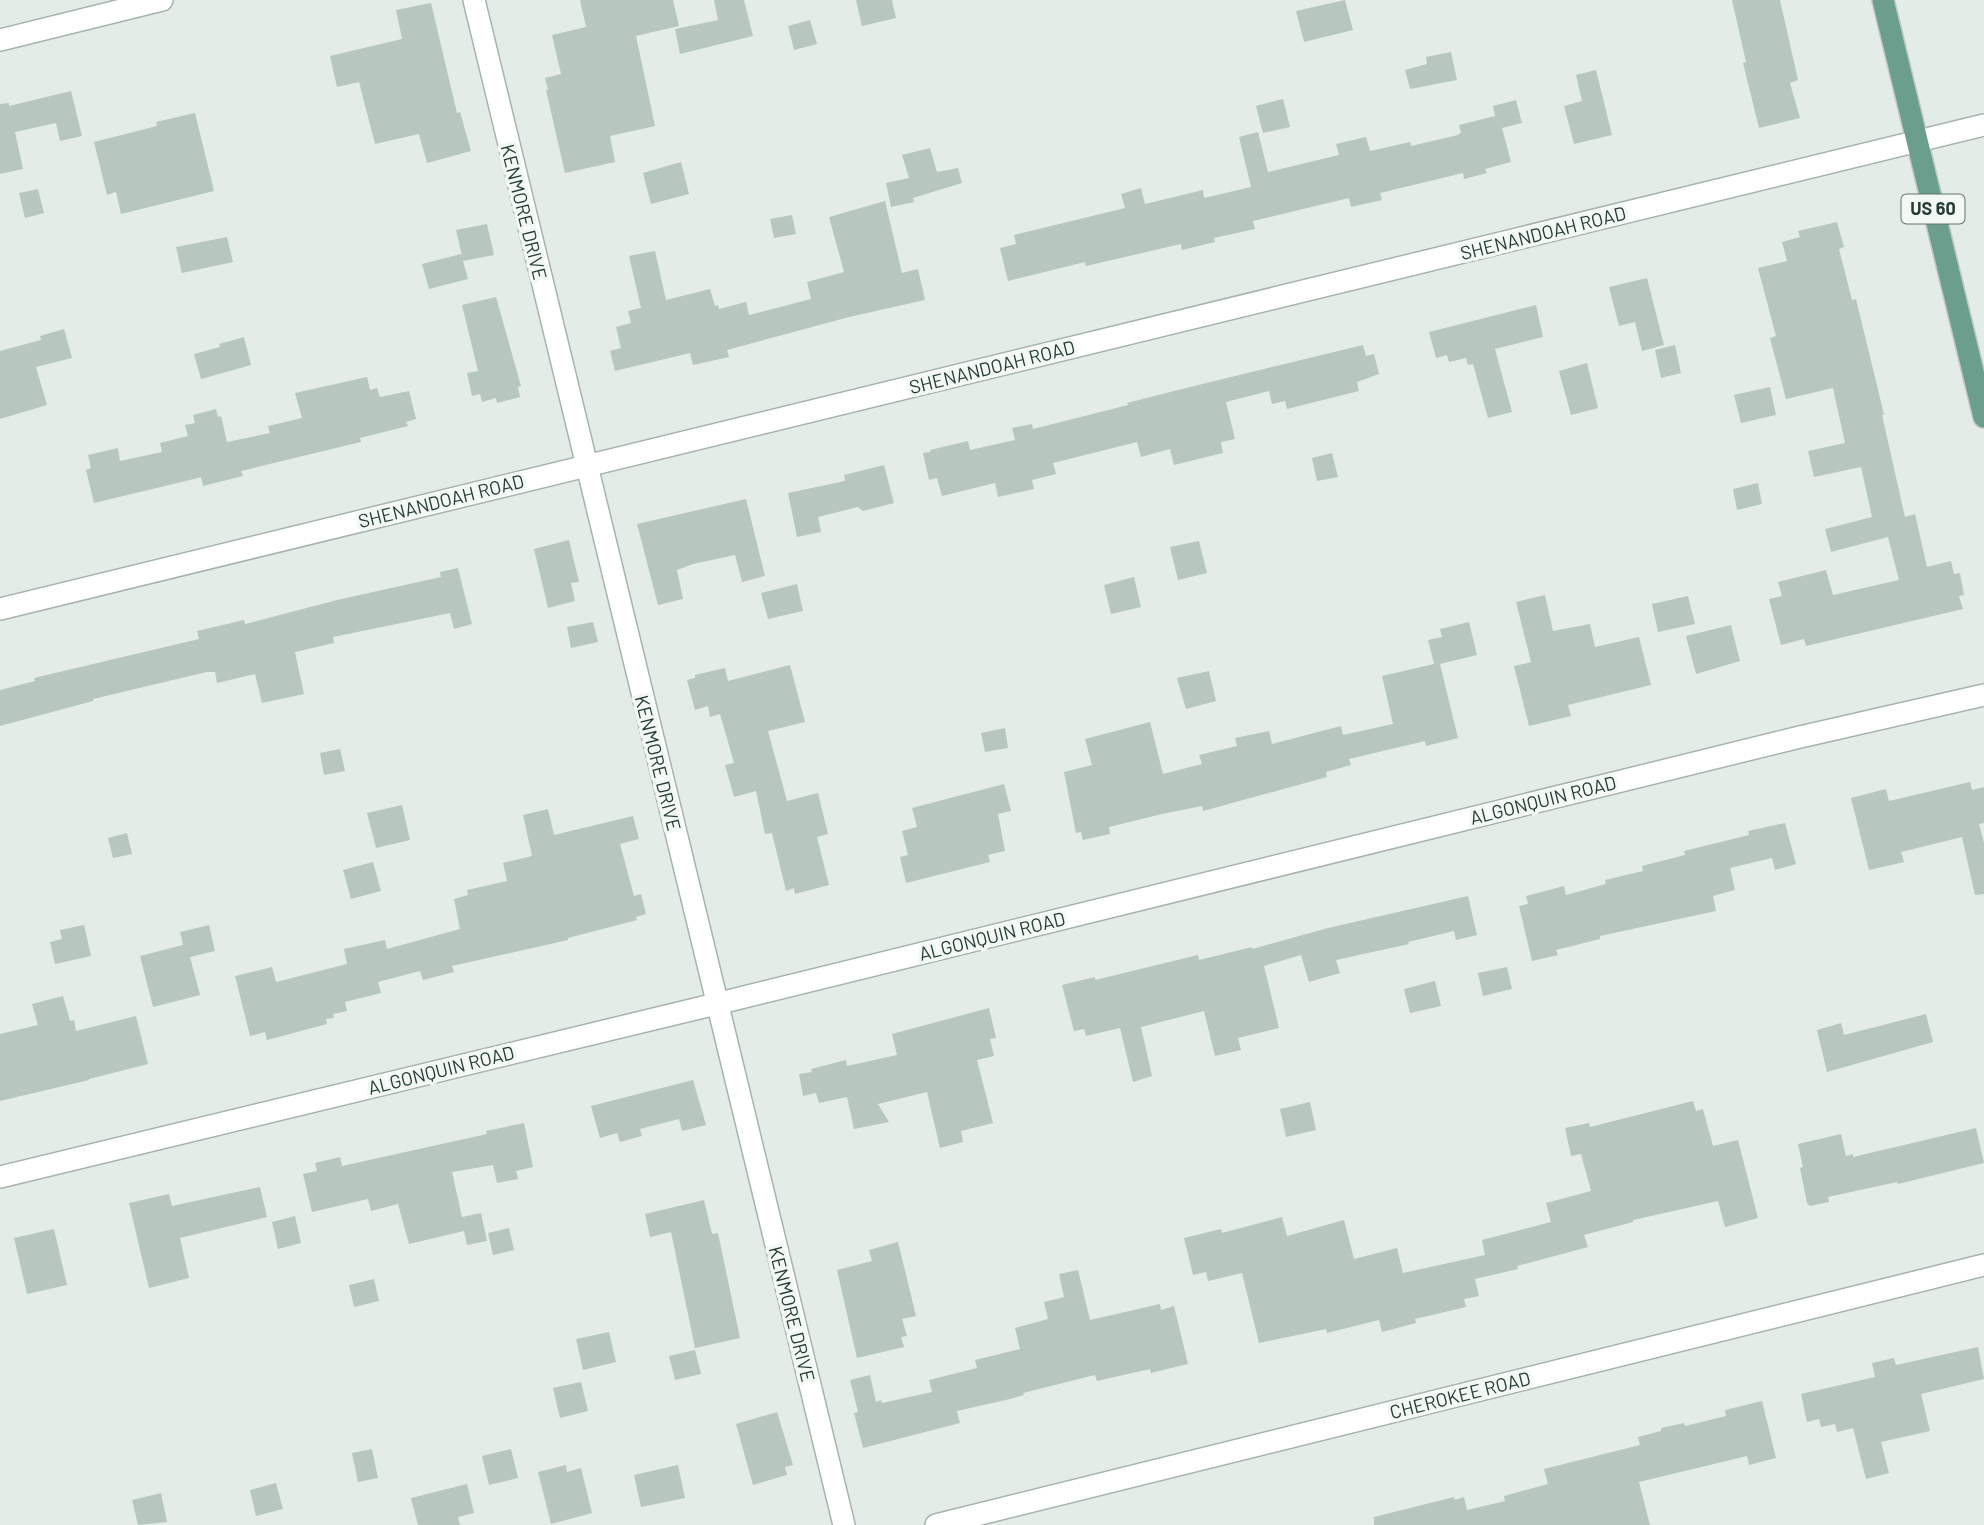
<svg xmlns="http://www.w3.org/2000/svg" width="1984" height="1525" font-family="Barlow,sans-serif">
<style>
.building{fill:#b8c6c0}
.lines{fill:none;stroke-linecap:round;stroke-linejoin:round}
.minor-casing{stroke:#a6b4ad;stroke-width:24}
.primary-casing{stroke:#c2c8c6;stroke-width:24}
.minor{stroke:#fff;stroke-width:21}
.primary{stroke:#6b9e8d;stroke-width:21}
.labels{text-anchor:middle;stroke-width:7;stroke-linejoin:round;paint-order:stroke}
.shield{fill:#f3f8f5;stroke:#62746d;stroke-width:2}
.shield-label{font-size:18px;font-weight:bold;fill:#243c33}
.street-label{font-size:19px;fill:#243c33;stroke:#f3f8f5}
</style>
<rect width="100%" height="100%" fill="#e3ece7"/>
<!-- building -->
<g class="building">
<polygon points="580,0 673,0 679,26 636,36 655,126 610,136 615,162 565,173 546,90 548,90 545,78 561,74 552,35 586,27"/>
<polygon points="714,0 744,0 753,36 680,54 675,29 718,20"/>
<polygon points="856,0 892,0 896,18 862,26"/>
<polygon points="1345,0 1353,30 1304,42 1296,11"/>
<polygon points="1732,0 1780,0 1798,80 1790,83 1800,118 1759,128 1743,63 1746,62"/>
<polygon points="431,3 457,113 460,112 471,151 427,163 419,134 375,144 359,82 337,87 330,56 402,39 396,10"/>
<polygon points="810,20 817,44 794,50 788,26"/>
<polygon points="1451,52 1457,80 1410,89 1405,70 1427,64 1426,57"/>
<polygon points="1596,70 1612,135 1574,144 1564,106 1582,101 1576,75"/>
<polygon points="71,91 82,136 60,141 56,123 15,132 23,169 0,174 0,104 9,103 9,106"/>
<polygon points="1283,99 1290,127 1263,133 1256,106"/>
<polygon points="1516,100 1522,123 1502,128 1511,162 1485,169 1487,173 1464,179 1463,173 1380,193 1382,200 1351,207 1349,198 1253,221 1255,229 1214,238 1215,242 1182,250 1181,244 1086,266 1085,262 1008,281 1000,248 1016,244 1014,235 1125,208 1121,194 1141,188 1145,204 1203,190 1204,198 1251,187 1239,137 1258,132 1268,172 1339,155 1336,144 1366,137 1370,151 1410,142 1411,146 1458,135 1461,132 1459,125 1495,116 1493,106"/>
<polygon points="195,113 214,191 121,214 116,192 107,195 94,142 157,126 156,122"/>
<polygon points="930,148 937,172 958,168 962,183 913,198 914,202 891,207 886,183 909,178 902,155"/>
<polygon points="681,162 689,194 651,204 643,173"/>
<polygon points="38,189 44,213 25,218 19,193"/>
<polygon points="885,201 902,273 918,269 925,300 849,317 727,350 729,357 693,365 690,353 615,371 610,351 621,348 616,327 631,323 628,311 641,308 629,256 655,251 666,300 710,289 715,306 718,305 719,309 746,302 749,315 811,299 807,282 844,272 829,217"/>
<polygon points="792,215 796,234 774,238 770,219"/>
<polygon points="1837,222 1844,247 1839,249 1852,300 1856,299 1881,402 1884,415 1882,415 1905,517 1915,514 1927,567 1951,561 1954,574 1960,573 1964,595 1959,596 1963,609 1806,646 1804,639 1781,645 1769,599 1782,596 1778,582 1826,570 1833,595 1899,580 1888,537 1831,552 1825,529 1872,517 1861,467 1814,477 1808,451 1845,443 1833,388 1786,399 1770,338 1776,336 1758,268 1787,261 1782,242 1800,237 1798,231"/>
<polygon points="487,224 494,255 463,261 468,279 429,289 422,264 461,254 462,256 456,230"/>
<polygon points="227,237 233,262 182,273 176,247"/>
<polygon points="1647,278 1664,345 1642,351 1635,322 1619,326 1609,287"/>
<polygon points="496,297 521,386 518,387 520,397 497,403 496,398 482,402 480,394 472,396 467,373 478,371 462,305"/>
<polygon points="1536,305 1543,337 1495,349 1512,412 1488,418 1473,364 1468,365 1466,358 1449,362 1447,355 1436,358 1429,332"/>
<polygon points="64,329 72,358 36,367 47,405 0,419 0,351 41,340 40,336"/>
<polygon points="244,337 251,365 201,379 194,354 220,347 219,344"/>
<polygon points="1363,345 1366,356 1374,354 1379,374 1357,382 1359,391 1287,409 1285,401 1272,404 1269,391 1226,402 1235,439 1221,442 1223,453 1174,465 1170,449 1141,457 1137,442 1053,463 1056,474 1032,480 1034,489 998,497 995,483 942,496 937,478 929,480 923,453 930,452 930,450 968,441 970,450 1015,440 1012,428 1032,424 1033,429 1128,405 1127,403 1182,389"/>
<polygon points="1675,345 1681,373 1661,378 1655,350"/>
<polygon points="1587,363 1598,408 1571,415 1559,371"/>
<polygon points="367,377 370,390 377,388 380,397 409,391 416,419 406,422 408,426 360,438 361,442 241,471 243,476 203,486 201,477 198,478 94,503 86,470 91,468 88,455 118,448 120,461 162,452 160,443 188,436 185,425 195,423 193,415 216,409 218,417 221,416 227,442 270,433 268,426 302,418 295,393"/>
<polygon points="1770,387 1776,415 1741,423 1734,395"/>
<polygon points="1332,453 1338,477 1317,481 1312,458"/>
<polygon points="884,465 894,503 863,511 858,507 818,517 821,532 797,537 788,493 845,481 844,475"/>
<polygon points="1758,483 1762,504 1737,510 1733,489"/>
<polygon points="746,499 765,576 742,582 735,555 693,564 677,570 683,599 658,605 637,524"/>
<polygon points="569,540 579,582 571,583 575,601 548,608 534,549"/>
<polygon points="1199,541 1207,573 1178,580 1170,547"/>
<polygon points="458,568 472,624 454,629 450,613 333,637 334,643 295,652 304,694 262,703 255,674 217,683 215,672 207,672 93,699 93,701 0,726 0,690 35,681 34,678 199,639 197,631 244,620 245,624 337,600 441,577 440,572"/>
<polygon points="1134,577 1141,607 1111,614 1104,585"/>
<polygon points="797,584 803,611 768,619 761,593"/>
<polygon points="1545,595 1553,631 1590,624 1595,647 1639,637 1651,685 1568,705 1571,716 1529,726 1514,666 1531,662 1516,602"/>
<polygon points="1688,596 1695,624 1658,632 1652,604"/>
<polygon points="593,622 598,642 571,648 567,627"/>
<polygon points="1469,622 1477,655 1440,664 1458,738 1426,746 1425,741 1349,759 1351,765 1326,772 1327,777 1203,811 1202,806 1162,814 1109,827 1110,834 1083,840 1081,832 1076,833 1064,772 1092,765 1085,739 1150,722 1163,774 1202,764 1199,755 1237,746 1235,738 1269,731 1272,744 1341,726 1343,735 1393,724 1382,676 1434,664 1428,640 1442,637 1440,629"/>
<polygon points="1731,625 1740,661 1696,674 1686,636"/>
<polygon points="790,665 805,722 768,731 787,801 818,793 828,834 817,837 829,885 795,894 794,888 786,891 772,833 765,834 756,791 734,797 725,765 734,763 720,714 710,717 708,706 695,710 687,680 695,678 695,675 725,668 728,681"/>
<polygon points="1209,671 1216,701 1186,709 1177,678"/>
<polygon points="1005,728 1008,748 985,752 981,733"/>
<polygon points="340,749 345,771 324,775 320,753"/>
<polygon points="1970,782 1972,790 1984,787 1984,823 1979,824 1984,843 1984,894 1975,895 1962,837 1901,852 1904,862 1869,870 1851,798 1886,789 1889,801"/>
<polygon points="1004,784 1011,811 998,814 1005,851 988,855 990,862 906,883 900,857 908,855 902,831 917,827 912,808"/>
<polygon points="402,805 410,840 376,848 367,813"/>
<polygon points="548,809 554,835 633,816 639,839 620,844 634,896 641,894 646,914 636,917 637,920 568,938 568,940 452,966 454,972 423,980 420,971 378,982 381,993 345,1002 347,1011 333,1014 334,1018 326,1019 327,1024 267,1040 265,1032 250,1036 235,976 272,967 276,982 347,964 344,949 385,940 387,949 460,929 454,899 468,895 467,890 507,881 503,863 532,856 523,815"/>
<polygon points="1785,823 1796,864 1775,870 1772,858 1730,868 1735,890 1713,896 1716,911 1600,936 1600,939 1556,950 1558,955 1532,961 1519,906 1528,904 1526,896 1564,886 1566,895 1606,884 1605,880 1643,871 1642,866 1685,855 1684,851 1749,835 1748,831"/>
<polygon points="127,833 132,854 113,858 108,838"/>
<polygon points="373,862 381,891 351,899 343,870"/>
<polygon points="1468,896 1477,935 1456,940 1454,931 1408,942 1409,944 1336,960 1340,973 1309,982 1301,955 1264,966 1279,1028 1238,1038 1241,1050 1215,1056 1204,1011 1141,1027 1152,1076 1133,1082 1120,1028 1086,1036 1084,1029 1074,1031 1062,985 1095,977 1095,980 1198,955 1199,960 1252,947 1252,949 1328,928"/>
<polygon points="84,925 91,956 55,964 50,942 62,939 60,930"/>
<polygon points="209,925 215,951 190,957 200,995 153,1007 140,956 183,945 180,932"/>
<polygon points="1507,967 1512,989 1483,996 1478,973"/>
<polygon points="1435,981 1441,1006 1410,1013 1404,989"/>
<polygon points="63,996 70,1021 74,1020 76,1031 136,1016 148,1064 89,1079 89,1080 0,1101 0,1034 38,1025 32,1004"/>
<polygon points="989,1008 996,1038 990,1039 994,1056 977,1060 993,1123 961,1131 963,1142 940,1148 927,1092 878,1104 889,1122 854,1129 847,1097 819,1103 816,1093 803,1096 799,1074 812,1072 811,1069 846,1060 847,1066 897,1055 892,1034"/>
<polygon points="1926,1014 1933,1042 1827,1072 1817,1030 1841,1023 1844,1035"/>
<polygon points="693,1080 706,1125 682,1131 679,1119 640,1129 642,1136 620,1142 617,1133 600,1138 591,1106"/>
<polygon points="1693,1101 1696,1111 1703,1109 1713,1146 1738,1140 1758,1218 1725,1227 1718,1201 1633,1220 1633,1222 1584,1235 1588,1247 1517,1266 1518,1269 1475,1279 1479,1296 1464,1299 1466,1307 1415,1319 1416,1323 1382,1332 1379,1320 1327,1333 1326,1329 1259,1343 1242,1273 1208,1281 1206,1272 1193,1275 1184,1238 1221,1229 1222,1233 1282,1217 1287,1236 1344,1220 1354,1259 1397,1248 1403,1273 1485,1255 1482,1240 1551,1222 1546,1203 1591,1191 1581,1154 1571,1156 1565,1128 1589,1123 1590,1127"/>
<polygon points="1310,1102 1316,1130 1286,1137 1280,1109"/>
<polygon points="524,1123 533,1167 516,1171 518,1179 497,1183 493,1165 452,1172 462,1217 481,1213 487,1241 467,1245 464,1231 409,1244 398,1204 371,1211 368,1199 312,1212 303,1174 317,1171 315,1163 340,1157 342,1166 487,1134 486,1131"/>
<polygon points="1976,1128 1984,1163 1898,1184 1897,1182 1828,1197 1829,1202 1810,1206 1807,1203 1800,1168 1803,1167 1798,1144 1841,1134 1846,1156 1853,1154 1853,1157"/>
<polygon points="260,1187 267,1217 180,1238 189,1278 149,1288 129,1203 169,1194 172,1206"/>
<polygon points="704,1200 712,1234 718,1233 740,1338 695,1348 671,1232 650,1237 645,1214"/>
<polygon points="295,1216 301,1243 278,1249 272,1222"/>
<polygon points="509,1228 514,1250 493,1255 488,1233"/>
<polygon points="54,1229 67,1285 27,1294 14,1238"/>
<polygon points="898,1242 916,1316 902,1319 907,1336 901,1337 904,1347 857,1358 837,1270 872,1261 869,1250"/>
<polygon points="1078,1270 1090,1320 1160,1304 1161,1310 1174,1306 1188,1364 1151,1373 1150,1369 1097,1381 1095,1375 1023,1393 1024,1395 1010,1399 957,1411 960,1423 863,1448 854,1413 858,1412 850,1380 870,1375 876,1402 881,1400 882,1403 932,1392 929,1380 977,1368 975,1360 1020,1349 1015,1328 1048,1319 1044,1302 1064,1297 1059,1274"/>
<polygon points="374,1279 379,1301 354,1307 349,1285"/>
<polygon points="609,1332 616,1362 583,1370 576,1339"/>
<polygon points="1978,1347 1984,1379 1921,1394 1930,1431 1881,1442 1889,1473 1866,1479 1853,1428 1837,1432 1835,1424 1821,1427 1819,1419 1807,1422 1801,1394 1875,1377 1872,1363 1894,1358 1896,1365"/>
<polygon points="695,1350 701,1374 675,1380 669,1356"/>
<polygon points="581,1382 588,1411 560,1418 553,1388"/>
<polygon points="1762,1401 1776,1458 1749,1465 1747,1456 1639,1482 1650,1525 1374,1525 1374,1517 1454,1497 1455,1500 1464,1497 1467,1510 1505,1501 1504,1496 1548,1484 1544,1469 1640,1445 1638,1437 1661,1431 1661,1428 1684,1423 1685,1426 1726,1416 1725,1410"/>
<polygon points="777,1412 793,1465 785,1467 787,1475 753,1485 736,1424"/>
<polygon points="372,1449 378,1478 358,1482 352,1453"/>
<polygon points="511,1449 518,1478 489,1485 482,1456"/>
<polygon points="566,1465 567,1472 581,1468 592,1513 551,1524 538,1472"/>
<polygon points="678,1465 685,1498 641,1507 634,1475"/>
<polygon points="276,1483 283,1509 256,1516 250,1490"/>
<polygon points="467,1484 474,1513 458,1517 460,1525 418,1525 411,1498"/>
<polygon points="161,1493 167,1522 138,1525 132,1500"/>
</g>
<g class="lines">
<!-- minor casing -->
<g class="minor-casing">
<g id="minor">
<polyline points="474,0 844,1525"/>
<polyline points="0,40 162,0"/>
<polyline points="0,609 1984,125"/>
<polyline points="0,1177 716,1004 1800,737 1984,695"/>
<polyline points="936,1525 1984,1265"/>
</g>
</g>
<!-- primary casing -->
<g class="primary-casing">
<polyline id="primary" points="1883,0 1984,417"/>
</g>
<!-- minor -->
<use href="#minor" class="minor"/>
<!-- primary -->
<use href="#primary" class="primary"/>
</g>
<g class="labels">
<!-- shield labels -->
<rect class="shield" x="1901.5" y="194.5" width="63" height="29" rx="5"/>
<g class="shield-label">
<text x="1933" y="215">US 60</text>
</g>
<!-- street labels -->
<g class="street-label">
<text transform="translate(524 212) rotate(76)" y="7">KENMORE DRIVE</text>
<text transform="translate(1543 233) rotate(-14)" y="7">SHENANDOAH ROAD</text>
<text transform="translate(992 367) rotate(-14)" y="7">SHENANDOAH ROAD</text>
<text transform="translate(441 501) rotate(-14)" y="7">SHENANDOAH ROAD</text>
<text transform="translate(658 763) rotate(76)" y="7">KENMORE DRIVE</text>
<text transform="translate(1543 800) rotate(-14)" y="7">ALGONQUIN ROAD</text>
<text transform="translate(992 936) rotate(-14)" y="7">ALGONQUIN ROAD</text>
<text transform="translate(441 1070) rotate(-14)" y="7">ALGONQUIN ROAD</text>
<text transform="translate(792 1314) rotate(76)" y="7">KENMORE DRIVE</text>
<text transform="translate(1460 1395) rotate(-14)" y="7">CHEROKEE ROAD</text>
</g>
</g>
</svg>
